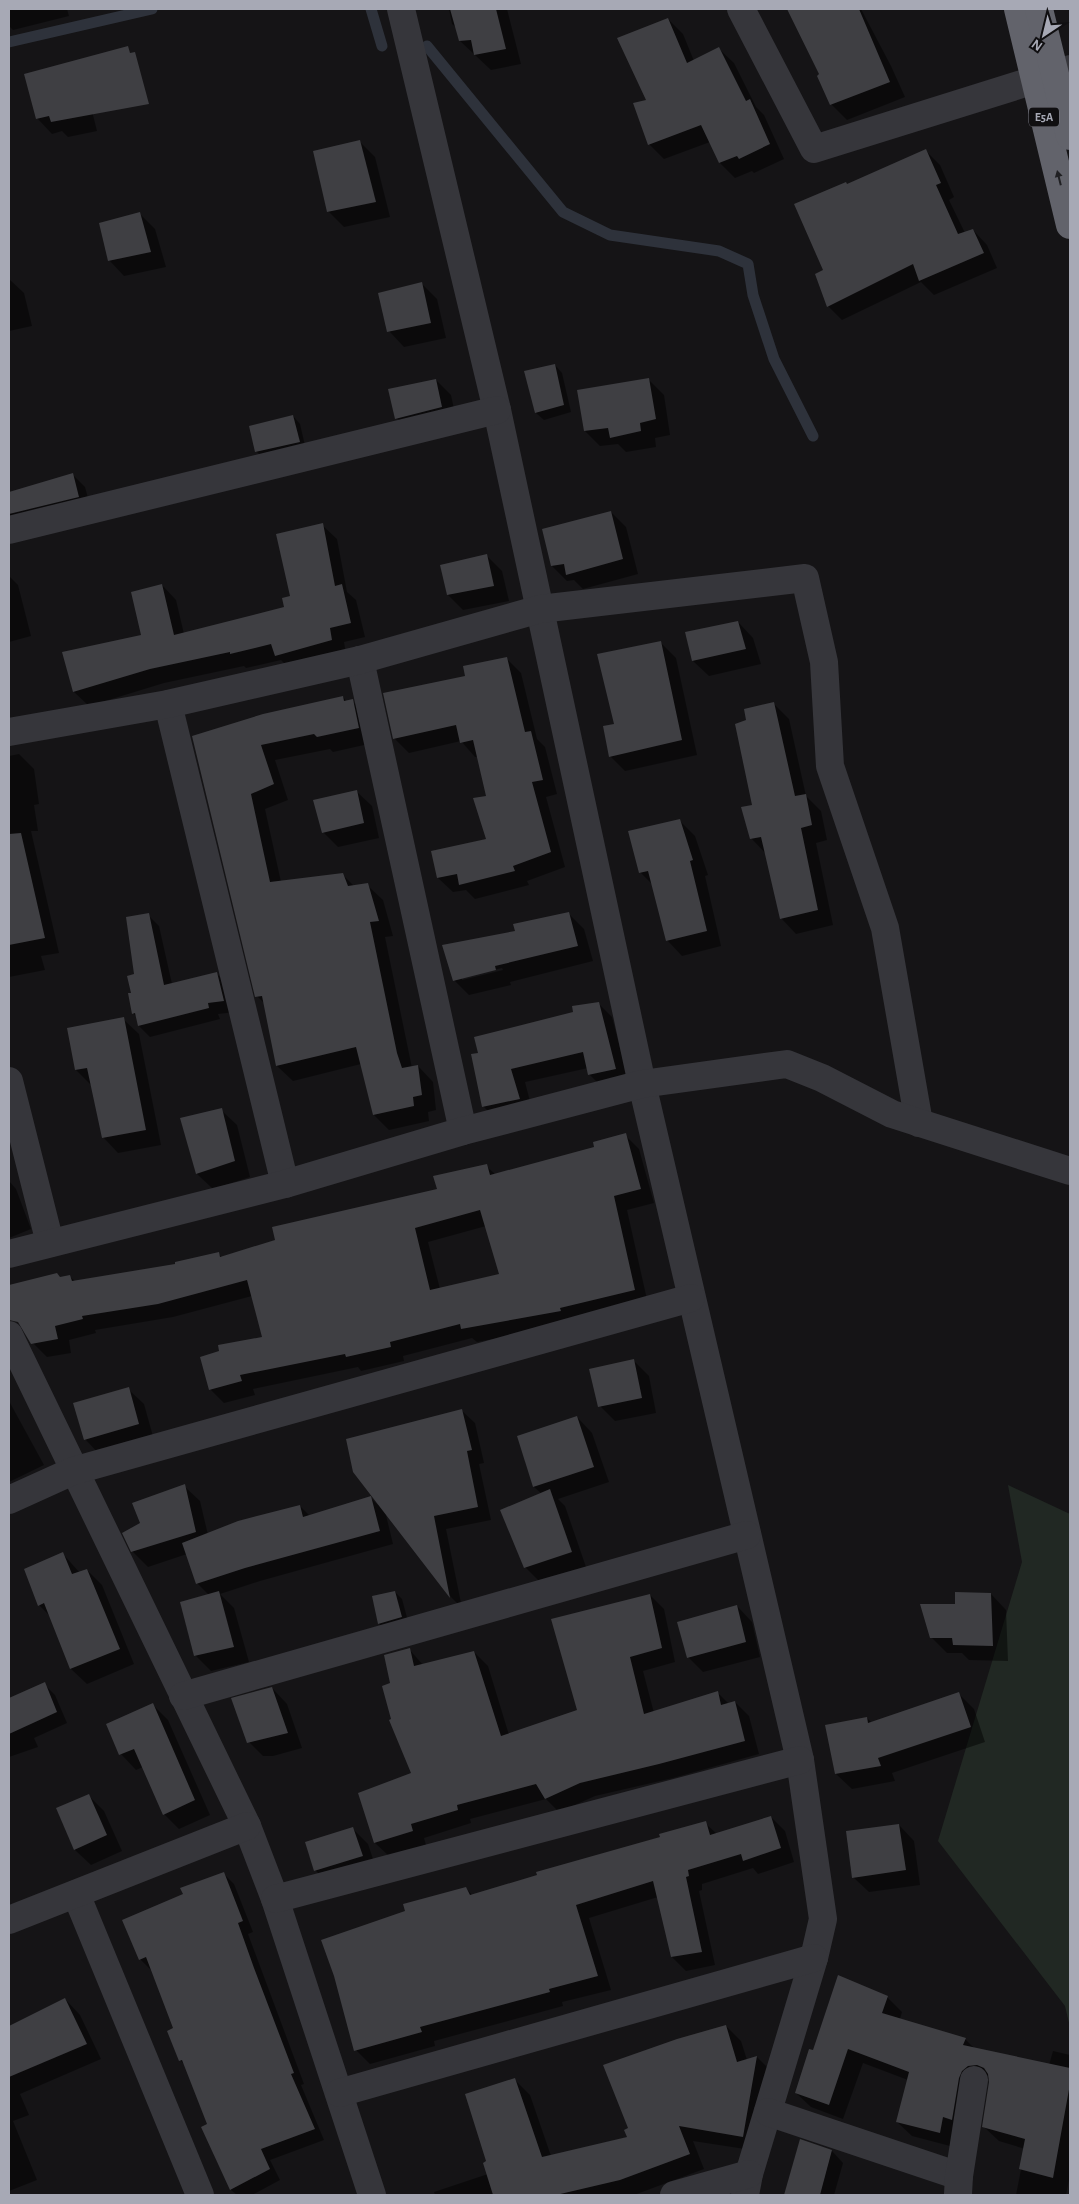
<svg xmlns="http://www.w3.org/2000/svg" width="1079" height="2204" font-family="'Alegreya Sans',sans-serif">
<style>
.green{fill:#212823}
.shadow{fill:#0007;fill-rule:evenodd}
.lines{fill:none;stroke-linecap:round;stroke-linejoin:round}
.stream{stroke:#2e323b;stroke-width:11}
.building{fill:#3f3f43;fill-rule:evenodd}
.street{stroke:#36363b;stroke-width:28}
.highway-bridge{stroke:#62636b;stroke-width:28}
.oneway{fill:#202023}
.labels{text-anchor:middle;stroke-width:5;stroke-linejoin:round;paint-order:stroke}
.shield{fill:#100f11;stroke:#7a7b84;stroke-width:1}
.shield-label{font-size:12px;font-weight:bold;fill:#a7a9b5}
</style>
<rect width="100%" height="100%" fill="#151416"/>
<!-- green -->
<polygon class="green" points="1008,1485 1070,1514 1070,2027 1065,2006 938,1841 1022,1562"/>
<!-- shadow -->
<g class="shadow">
<polygon points="9,9 67,9 69,16 13,30 9,26"/>
<polygon points="121,9 148,9 125,13"/>
<polygon points="449,9 507,9 521,64 491,70 460,41 457,28 452,24"/>
<polygon points="789,9 861,9 891,66 905,97 847,120 831,104 821,75"/>
<polygon points="668,19 683,34 694,61 719,49 734,63 756,107 764,115 784,159 754,173 752,171 735,178 720,163 710,142 664,159 649,144 648,100"/>
<polygon points="84,79 97,131 68,137 62,131 52,134 37,118"/>
<polygon points="360,142 375,157 390,217 344,227 328,211"/>
<polygon points="926,151 940,165 954,197 949,200 965,233 973,230 987,245 997,268 934,295 921,282 842,320 828,306 825,271"/>
<polygon points="140,214 155,229 166,267 124,276 109,260"/>
<polygon points="9,279 24,293 32,326 9,331"/>
<polygon points="421,283 437,299 446,338 404,347 389,331"/>
<polygon points="555,365 562,373 571,412 544,420 536,413"/>
<polygon points="436,380 451,395 457,423 412,434 397,418"/>
<polygon points="649,380 664,395 670,435 655,438 656,447 626,452 618,444 600,446 585,431"/>
<polygon points="293,416 300,424 306,450 264,459 256,451"/>
<polygon points="72,474 85,487 91,509 9,534 9,494"/>
<polygon points="611,512 626,527 638,574 583,589 574,580 567,581 552,566"/>
<polygon points="322,525 337,539 347,592 356,600 365,637 344,642 346,654 290,669 281,660 246,668 244,666 164,683 89,706 74,692 63,653 143,636 162,585 176,600 184,634 286,608"/>
<polygon points="487,556 502,571 509,601 463,610 448,595"/>
<polygon points="9,576 18,585 31,636 9,642"/>
<polygon points="738,622 753,638 761,664 709,676 693,661"/>
<polygon points="661,643 676,658 697,755 625,771 610,756 616,725"/>
<polygon points="506,658 521,673 537,739 545,747 557,794 546,797 565,867 527,881 529,885 475,899 466,890 453,892 438,878 433,852 487,839 488,797 478,757 475,757 461,741 409,753 394,738 467,677"/>
<polygon points="343,697 347,702 352,701 367,716 373,743 333,752 330,749 275,760 288,800 265,809 281,882 343,875 355,887 367,885 383,900 393,936 385,937 412,1068 418,1066 433,1082 436,1110 428,1112 429,1121 389,1130 374,1115 361,1064 293,1081 277,1066 265,1004 257,996 193,737"/>
<polygon points="774,704 789,719 806,796 821,811 827,840 816,843 833,925 796,934 781,918 766,854 751,838 753,806 748,721"/>
<polygon points="19,754 34,769 39,804 34,805 38,831 31,831 59,953 41,956 45,970 9,977 9,756"/>
<polygon points="356,791 372,806 379,838 338,847 323,832"/>
<polygon points="680,821 695,836 708,875 705,876 721,946 682,956 667,940 653,885 640,872"/>
<path d="M569 914 584 929 593 961 510 982 511 985 469 995 454 980 516 931ZM502 968 503 970 462 980V977Z"/>
<polygon points="148,915 159,926 172,984 217,974 228,985 235,1012 218,1014 220,1019 150,1037 139,1026 137,1017 133,1013 132,994"/>
<polygon points="598,1003 612,1017 629,1083 603,1088 589,1074 588,1068 525,1082 533,1113 498,1121 484,1107 479,1054"/>
<polygon points="123,1019 139,1034 161,1145 118,1153 103,1137 92,1086 76,1070"/>
<polygon points="221,1110 237,1125 250,1177 213,1189 197,1174 182,1119"/>
<path d="M625 1135 639 1149 654 1203 627 1210 648 1304 574 1324 477 1342 472 1338 403 1356 404 1361 361 1371 358 1367 253 1389 255 1395 224 1403 210 1389 263 1338 252 1296 173 1317 95 1330 96 1333 69 1340 71 1353 47 1357 33 1343 60 1278 70 1277 75 1281 177 1265 218 1254 222 1257 438 1190 486 1166 495 1174 596 1148ZM486 1226 501 1275 440 1289 428 1242Z"/>
<polygon points="9,1181 16,1189 31,1229 9,1238"/>
<polygon points="633,1360 649,1376 656,1413 615,1421 600,1406"/>
<polygon points="128,1389 144,1404 154,1440 100,1455 85,1439"/>
<polygon points="9,1401 44,1465 9,1482"/>
<polygon points="461,1410 475,1423 484,1463 479,1464 491,1520 446,1529 462,1608 451,1597 385,1511 393,1544 260,1581 220,1594 234,1608 249,1662 211,1671 195,1655 209,1595 197,1583 187,1554 148,1567 132,1551 142,1524 184,1486 200,1501 208,1535 300,1506 310,1516 371,1498 378,1505"/>
<polygon points="577,1417 592,1433 609,1482 558,1499 565,1506 586,1567 541,1583 525,1567 542,1494 534,1487 519,1436"/>
<polygon points="63,1554 80,1573 87,1570 102,1585 134,1664 87,1684 71,1669 50,1616 39,1605"/>
<polygon points="395,1592 402,1599 409,1625 386,1631 379,1624"/>
<polygon points="991,1594 1006,1610 1008,1661 969,1660 962,1653 947,1653 931,1637"/>
<polygon points="650,1595 664,1609 675,1662 643,1671 654,1713 718,1693 729,1704 735,1702 749,1716 759,1754 673,1778 595,1796 559,1812 546,1799 470,1819 471,1823 424,1838 426,1845 389,1856 375,1843 359,1794 413,1774 393,1720 391,1684 409,1649 423,1665 474,1652 488,1666 509,1735 578,1711"/>
<polygon points="737,1606 752,1622 760,1657 703,1672 688,1657"/>
<polygon points="44,1684 55,1695 67,1723 34,1738 38,1747 9,1757 9,1700"/>
<polygon points="272,1688 287,1704 302,1748 273,1756 263,1756 247,1740"/>
<polygon points="959,1694 974,1709 985,1742 892,1773 895,1781 852,1789 836,1774 867,1718 872,1723"/>
<polygon points="152,1704 168,1720 210,1815 179,1829 164,1814 143,1767 136,1770 121,1754"/>
<polygon points="88,1795 104,1811 122,1851 91,1865 75,1850 57,1809"/>
<polygon points="771,1817 785,1831 794,1862 758,1874 753,1868 702,1884 702,1890 699,1891 715,1965 686,1971 672,1957 658,1897 589,1918 611,1990 562,2002 563,2006 434,2041 435,2046 370,2064 356,2050 407,1912 466,1888 473,1896 705,1823 717,1834"/>
<polygon points="899,1825 914,1841 920,1885 869,1892 853,1877"/>
<polygon points="353,1829 368,1844 377,1871 331,1886 315,1870"/>
<polygon points="224,1874 234,1884 253,1932 248,1934 304,2084 301,2085 324,2140 270,2160 280,2180 252,2195 237,2195 231,2190 214,2155 208,2125 185,2065 180,2060 175,2029 151,1970 140,1959 184,1895"/>
<polygon points="887,1997 902,2012 900,2019 965,2039 975,2049 1049,2065 1053,2051 1070,2055 1070,2175 1066,2195 1016,2195 1025,2149 999,2141 984,2127 990,2079 984,2080 954,2147 912,2136 897,2122 908,2080 863,2063 843,2119 811,2107 796,2093 814,2052"/>
<polygon points="65,1999 80,2015 101,2059 20,2094 29,2115 13,2121 37,2180 9,2191 9,2025 11,2027"/>
<polygon points="726,2026 741,2041 747,2060 757,2057 772,2072 758,2151 693,2141 704,2169 634,2195 435,2195 434,2192 488,2174 488,2162 515,2080 530,2095 551,2156 628,2137 629,2129"/>
<polygon points="800,2143 832,2151 843,2163 834,2195 786,2195"/>
</g>
<g class="lines">
<!-- stream -->
<g class="stream">
<polyline points="371,9 382,46"/>
<polyline points="9,42 152,9"/>
<polyline points="427,46 563,212 610,235 719,251 748,264 753,295 774,359 813,436"/>
</g>
</g>
<!-- building -->
<g class="building">
<polygon points="450,9 496,9 506,49 474,55 471,40 459,41"/>
<polygon points="787,9 859,9 890,82 830,105 817,76 819,74"/>
<polygon points="668,18 687,63 719,47 746,101 750,99 770,144 739,159 737,156 719,163 701,125 648,145 633,103 646,100 617,38"/>
<polygon points="128,46 130,53 135,52 149,104 51,122 49,116 36,119 24,74"/>
<polygon points="360,140 376,202 327,212 313,151"/>
<polygon points="926,149 941,183 936,185 958,234 973,229 984,253 919,281 913,264 827,307 815,274 823,270 794,204 846,182 847,184"/>
<polygon points="140,212 151,252 108,261 99,223"/>
<polygon points="422,282 431,323 387,332 378,293"/>
<polygon points="555,364 564,405 535,413 524,371"/>
<polygon points="649,378 656,419 640,423 641,431 610,438 608,428 584,431 577,390"/>
<polygon points="436,379 442,407 395,419 388,389"/>
<polygon points="293,415 300,442 255,452 249,426"/>
<polygon points="73,473 79,497 9,514 9,492"/>
<polygon points="611,511 623,559 566,575 564,564 551,566 542,529"/>
<polygon points="323,523 335,586 342,584 351,623 330,628 332,640 275,656 271,644 230,654 230,652 150,669 73,692 62,652 141,635 131,592 162,584 174,635 284,607 282,598 290,596 276,534"/>
<polygon points="487,554 494,586 447,595 440,565"/>
<polygon points="738,621 746,649 692,661 685,632"/>
<polygon points="661,641 682,740 609,757 603,726 614,724 597,654"/>
<polygon points="507,657 525,732 531,731 543,780 532,782 551,852 513,866 515,871 459,885 457,874 437,878 431,851 486,839 473,798 486,796 473,740 460,743 456,725 393,739 383,693 465,676 463,666"/>
<polygon points="343,696 344,701 353,699 359,728 317,737 314,734 261,745 274,784 251,794 270,882 343,873 348,886 368,883 379,921 370,922 397,1053 402,1068 418,1065 422,1095 413,1097 414,1106 373,1115 356,1047 276,1066 262,996 255,997 192,736 263,714"/>
<polygon points="774,702 795,796 806,794 812,825 801,828 818,910 780,919 761,837 750,839 741,807 752,805 735,724 746,720 744,709"/>
<polygon points="357,790 364,823 322,833 313,800"/>
<polygon points="680,819 693,860 690,861 707,931 666,941 648,871 639,873 628,831"/>
<polygon points="21,833 45,938 9,945 9,834"/>
<polygon points="569,912 578,946 495,966 496,970 453,981 442,945 515,931 513,924"/>
<polygon points="149,913 164,985 217,972 224,1001 208,1003 209,1008 138,1026 135,1013 132,1014 128,993 131,993 127,976 134,974 126,917"/>
<polygon points="599,1002 616,1069 588,1075 583,1052 511,1069 520,1099 482,1107 471,1054 478,1053 474,1037 573,1012 572,1006"/>
<polygon points="124,1017 146,1130 102,1138 87,1068 75,1070 67,1028"/>
<polygon points="222,1108 235,1161 196,1174 180,1118"/>
<path d="M626 1133 641 1189 614 1196 635 1290 560 1308 561 1311 461 1329 460 1324 390 1342 391 1347 346 1357 345 1354 240 1375 242 1381 209 1390 200 1357 219 1351 218 1345 262 1337 247 1280 158 1304 82 1316 83 1319 55 1326 58 1339 31 1344 18 1322 9 1320V1285L57 1273 60 1277 70 1275 72 1281 175 1264V1262L219 1252 220 1257 275 1240 272 1227 437 1189 433 1176 487 1164 490 1175 594 1147 593 1142ZM480 1210 499 1274 430 1290 415 1228Z"/>
<polygon points="634,1359 642,1398 598,1407 589,1369"/>
<polygon points="129,1387 139,1424 84,1440 73,1403"/>
<polygon points="462,1409 472,1450 467,1451 478,1507 434,1516 450,1598 353,1472 346,1439"/>
<polygon points="577,1416 594,1467 533,1487 517,1436"/>
<polygon points="185,1484 196,1532 131,1552 122,1533 140,1523 132,1503"/>
<polygon points="550,1489 572,1552 524,1568 500,1510"/>
<polygon points="371,1496 380,1531 245,1568 196,1584 182,1543 238,1521 300,1505 303,1517"/>
<polygon points="63,1552 72,1574 87,1569 120,1649 70,1669 44,1603 38,1606 24,1569"/>
<polygon points="219,1591 234,1647 194,1656 180,1602"/>
<polygon points="395,1591 402,1617 378,1624 372,1596"/>
<polygon points="955,1592 991,1593 993,1646 953,1645 952,1638 930,1638 920,1604 955,1604"/>
<polygon points="650,1594 662,1648 630,1657 644,1714 718,1691 721,1705 735,1701 745,1741 659,1764 580,1783 545,1799 536,1784 457,1805 458,1810 411,1824 413,1831 374,1843 358,1793 411,1773 389,1720 391,1719 382,1686 390,1683 384,1655 410,1648 414,1666 474,1651 501,1736 577,1710 551,1619"/>
<polygon points="737,1605 746,1642 687,1658 677,1622"/>
<polygon points="45,1682 57,1712 9,1734 9,1698"/>
<polygon points="272,1687 288,1733 247,1743 231,1698"/>
<polygon points="959,1692 971,1727 878,1758 881,1766 835,1774 825,1725 867,1717 868,1723"/>
<polygon points="153,1703 195,1800 163,1815 134,1749 119,1755 106,1724"/>
<polygon points="89,1794 107,1835 74,1850 56,1808"/>
<polygon points="771,1816 781,1848 743,1861 741,1854 688,1870 689,1876 686,1877 702,1952 671,1957 653,1881 576,1905 598,1976 549,1989 550,1992 420,2027 422,2032 354,2051 334,1976 321,1940 405,1911 403,1904 466,1887 470,1895 537,1875 536,1872 660,1837 659,1834 706,1821 710,1835"/>
<polygon points="899,1824 906,1870 852,1878 846,1831"/>
<polygon points="353,1827 363,1856 314,1871 305,1842"/>
<polygon points="224,1872 243,1921 238,1923 254,1968 294,2073 291,2074 315,2129 261,2149 270,2169 230,2190 201,2127 207,2124 182,2060 179,2061 167,2031 173,2028 146,1957 139,1960 122,1920 183,1894 180,1888"/>
<polygon points="838,1975 888,1996 882,2013 966,2038 963,2045 1070,2068 1070,2084 1053,2178 1019,2169 1025,2139 982,2127 989,2082 988,2074 984,2068 977,2065 968,2066 962,2071 959,2078 952,2120 943,2117 940,2133 896,2122 909,2072 848,2049 829,2105 795,2093 809,2049 813,2050"/>
<polygon points="65,1998 87,2044 9,2077 9,2026"/>
<polygon points="726,2025 737,2062 757,2056 743,2137 679,2126 690,2154 620,2180 556,2195 493,2195 483,2163 486,2161 465,2094 515,2078 542,2157 627,2137 624,2130 628,2128 603,2065 677,2039"/>
<polygon points="800,2139 832,2150 820,2195 784,2195"/>
</g>
<g class="lines">
<!-- street -->
<g class="street">
<polyline points="401,9 497,410 642,1084 800,1760 823,1919 814,1958 749,2174 745,2195"/>
<polyline points="741,9 814,149 1070,69"/>
<polyline points="9,530 497,410"/>
<polyline points="360,660 463,1131"/>
<polyline points="168,704 285,1184"/>
<polyline points="9,732 168,704 360,660 540,609 805,578 824,662 830,766 885,928 919,1123"/>
<polyline points="9,1081 50,1243"/>
<polyline points="9,1254 285,1184 463,1131 642,1084 787,1064 822,1078 892,1114 1070,1171"/>
<polyline points="9,1335 247,1826 275,1899 372,2195"/>
<polyline points="9,1500 73,1471 691,1298"/>
<polyline points="183,1696 747,1535"/>
<polyline points="76,1894 200,2195"/>
<polyline points="275,1899 800,1760"/>
<polyline points="9,1920 247,1826"/>
<polyline points="339,2093 814,1958"/>
<polyline points="768,2112 959,2176"/>
<polyline points="958,2194 959,2176 974,2080"/>
<polyline points="674,2195 749,2174"/>
</g>
<!-- highway-bridge -->
<g class="highway-bridge">
<polyline points="1018,9 1070,225"/>
<polyline points="1039,9 1070,136"/>
</g>
</g>
<!-- one-way arrows -->
<defs><path id="oneway-solid" d="M-6-.8H1V-3.2L6.5 0L1 3.2V.8H-6Z" transform="scale(1.25)"/></defs>
<use class="oneway" href="#oneway-solid" transform="translate(1059 178) rotate(-104)"/>
<g class="labels">
<!-- shield labels -->
<rect class="shield" x="1029" y="107.5" width="30" height="19" rx="4"/>
<g class="shield-label">
<text x="1044" y="121">E5A</text>
</g>
</g>
<!-- border -->
<rect width="1079" height="2204" fill="none" stroke="#a7a9b5" stroke-width="20"/>
<!-- north arrow -->
<g transform="translate(1044 35) rotate(215)" stroke="#100f11" stroke-width="4" paint-order="stroke">
<path d="M0-4L9 19L0 12L-9 19Z" fill="#a7a9b5"/>
<text y="-8" font-size="14" font-weight="bold" text-anchor="middle" fill="#a7a9b5">N</text>
</g>
</svg>
